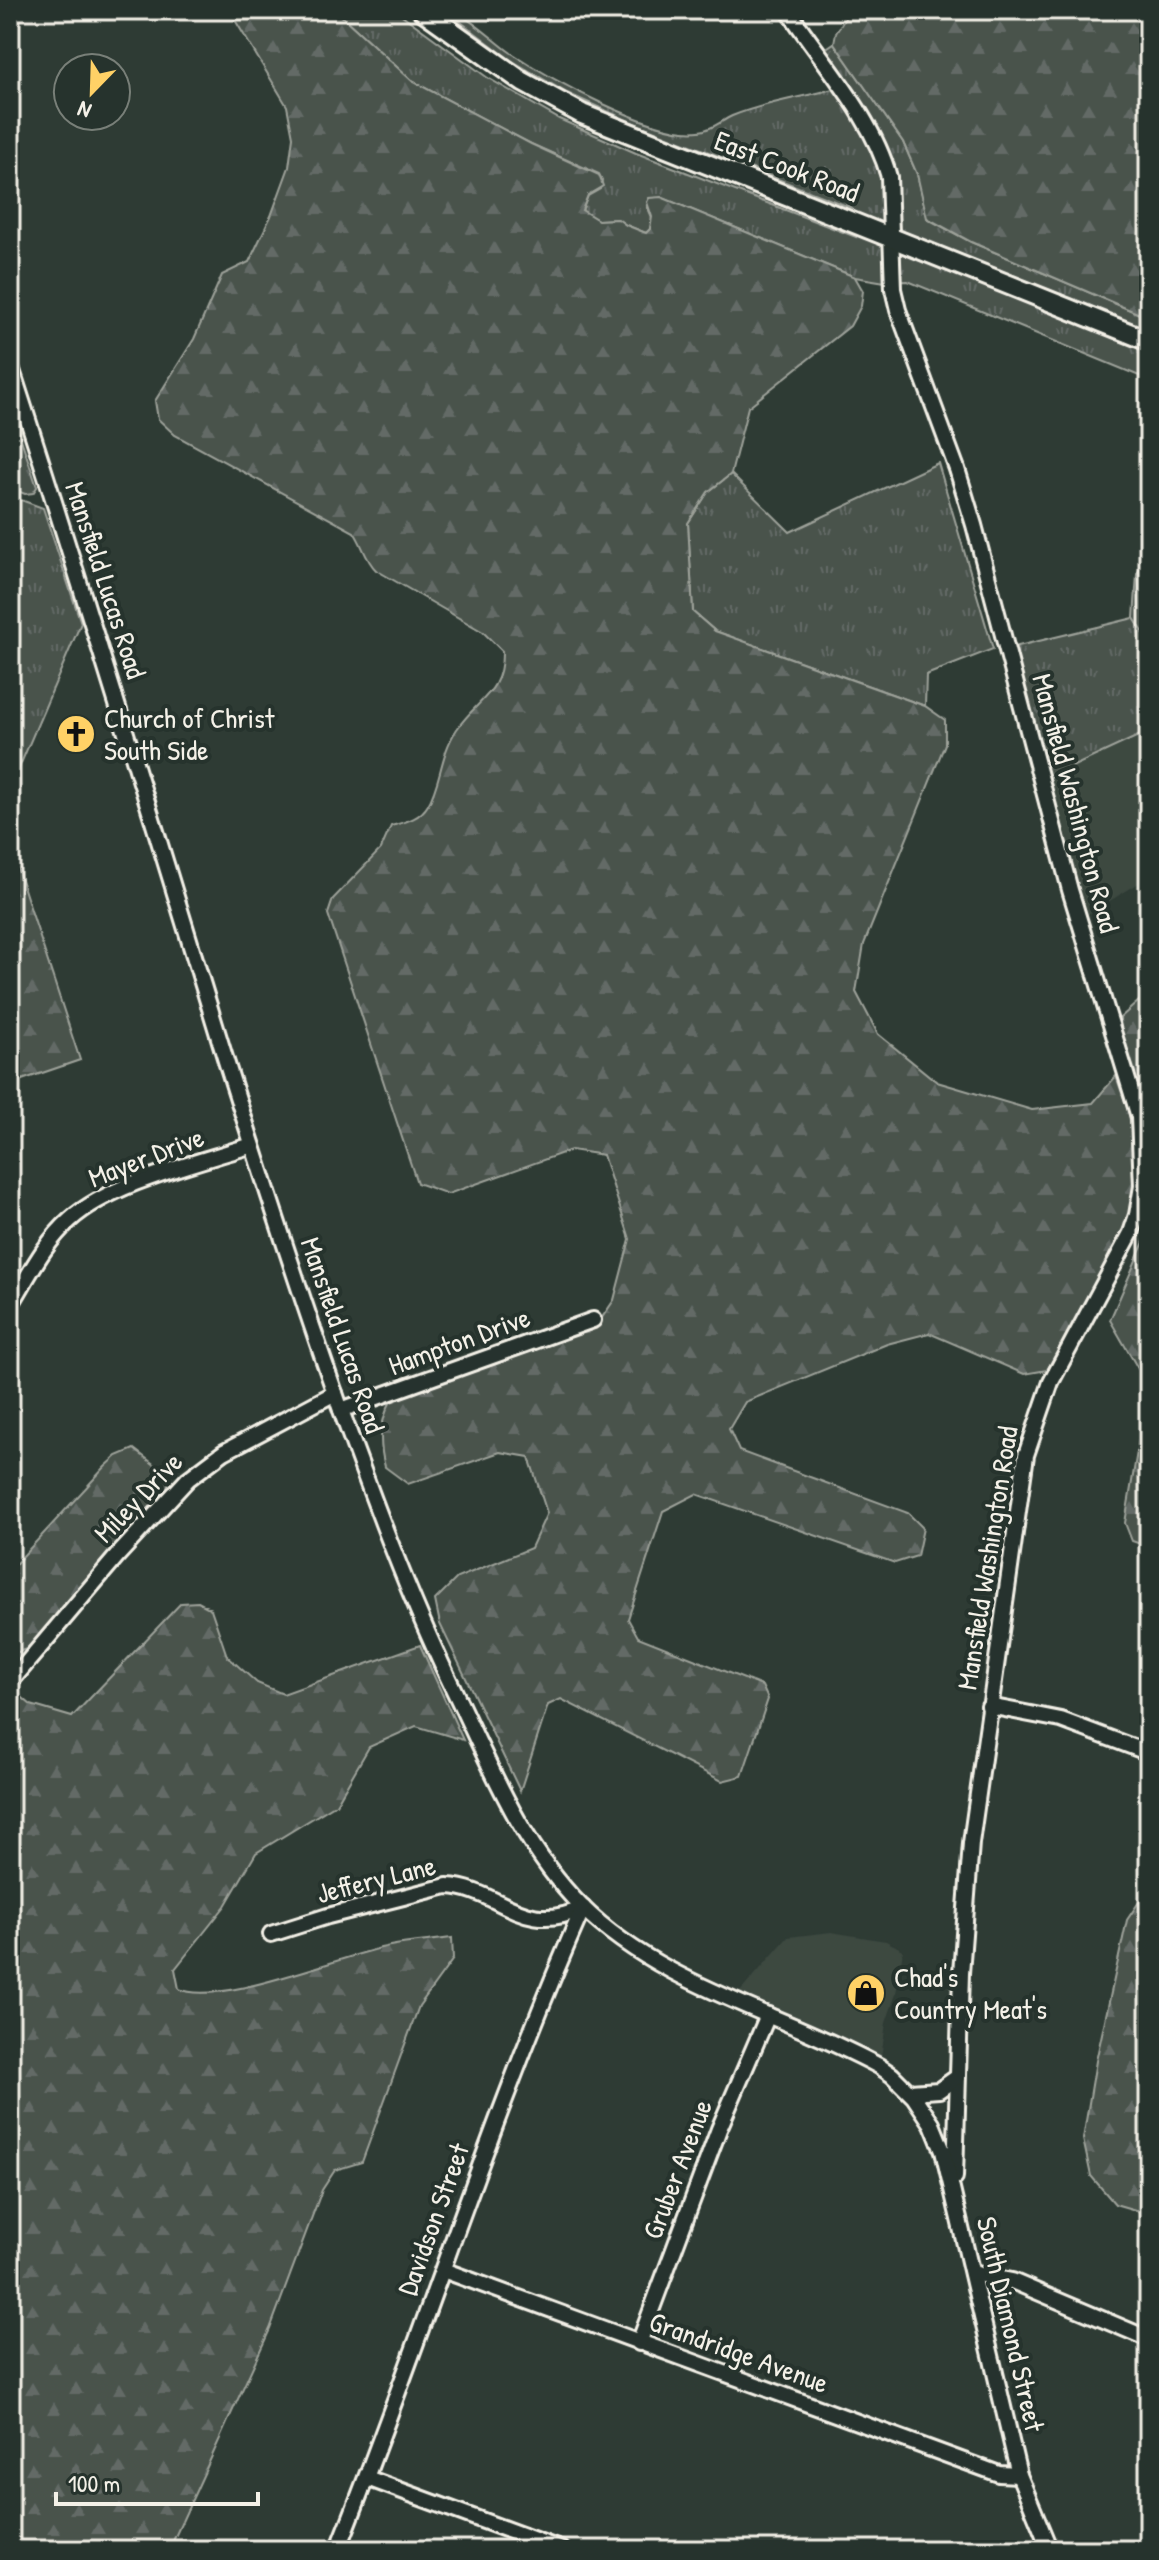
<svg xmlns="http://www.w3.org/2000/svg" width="1159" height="2560" font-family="'Patrick Hand',sans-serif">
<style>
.built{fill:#3c4841}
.grass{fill:url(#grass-tufts);stroke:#9ea29a;stroke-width:2}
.forest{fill:url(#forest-firs);stroke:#9ea29a;stroke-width:2}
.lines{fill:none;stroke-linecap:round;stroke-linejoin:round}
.minor-casing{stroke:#f4f1e8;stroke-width:20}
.major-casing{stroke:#f4f1e8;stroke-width:24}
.minor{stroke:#26332d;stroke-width:14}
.major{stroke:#26332d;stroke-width:18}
.labels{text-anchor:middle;stroke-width:8;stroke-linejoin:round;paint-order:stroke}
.street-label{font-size:28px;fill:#f4f1e8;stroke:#26332d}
.poi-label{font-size:28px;fill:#f4f1e8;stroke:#26332d;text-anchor:start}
</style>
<defs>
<pattern id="grass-tufts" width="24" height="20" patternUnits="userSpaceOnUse" patternTransform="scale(2)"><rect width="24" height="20" fill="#48524c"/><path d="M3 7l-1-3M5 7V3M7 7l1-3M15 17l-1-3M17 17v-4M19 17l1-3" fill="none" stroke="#636b66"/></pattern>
<pattern id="forest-firs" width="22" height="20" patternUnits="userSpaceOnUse" patternTransform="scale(2)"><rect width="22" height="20" fill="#48524c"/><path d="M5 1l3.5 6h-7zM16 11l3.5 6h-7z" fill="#636b66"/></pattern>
</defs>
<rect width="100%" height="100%" fill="#2e3b34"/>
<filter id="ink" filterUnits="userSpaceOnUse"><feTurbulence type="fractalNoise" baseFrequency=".0125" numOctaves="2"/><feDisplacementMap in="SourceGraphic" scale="16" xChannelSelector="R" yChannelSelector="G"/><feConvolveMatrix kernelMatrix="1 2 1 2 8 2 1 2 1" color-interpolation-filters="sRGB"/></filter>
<g filter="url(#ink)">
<!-- built -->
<g class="built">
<polygon points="1149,731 1149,877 1085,916 1048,778"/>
<polygon points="831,1932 886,1941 903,1950 896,1994 886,2023 881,2058 739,1993 788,1937"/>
</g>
<!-- grass -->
<g class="grass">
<path d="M335 10H395L488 78 559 119 636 153 856 237 852 208 629 121 567 93 511 60 445 10C463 10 494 41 510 52 549 78 654 137 699 131 712 130 721 121 732 116 763 103 800 98 833 89L844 80 825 49 834 43 903 142 917 174 928 219 971 242 1149 318V331L917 237 938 265 1149 350V380L908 281 885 282 855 277 661 197 647 206 652 217 650 229 646 233 626 225 617 219 598 220 582 211 588 196 600 189 602 180 599 174 531 144 412 81Z"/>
<polygon points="10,406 37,487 33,493 25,494 10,488"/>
<polygon points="938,463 993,649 926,675 925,706 715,631 693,612 688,523 708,492 731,474 790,532"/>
<polygon points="10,496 43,508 81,623 10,789"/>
<polygon points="1134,618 1149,641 1149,731 1048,778 1014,647"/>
</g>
<!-- forest -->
<g class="forest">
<path d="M229 10H335L412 81 531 144 599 175 603 186 588 195 582 210 598 220 618 219 626 225 646 233 650 229 652 217 647 202 649 198 661 197 855 277 863 291 861 306 850 326 748 407 731 474 708 492 688 523 693 612 715 631 925 706 945 720V744L864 944 856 992 878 1034 937 1082 1032 1110 1093 1103 1116 1076 1129 1113 1137 1174 1131 1213 1082 1310 1047 1370 1024 1374 929 1333 887 1344 745 1402 729 1429 739 1451 908 1513 923 1528 917 1556 895 1563 696 1494 663 1511 628 1619 638 1637 762 1686 768 1699 742 1776 722 1781 561 1699 548 1705 520 1791 440 1624 435 1600 457 1578 531 1548 547 1513 529 1457 500 1452 408 1484 385 1467C379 1444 379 1423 391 1401L591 1329 599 1322 614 1300 630 1239 603 1155 571 1150 448 1194 417 1183 328 914 333 899 381 849 391 826C405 822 420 819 428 805 441 783 440 754 457 729 478 698 503 694 502 651L483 632 376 570C365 559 363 545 354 532L175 435 158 419 155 401 194 339 222 275 249 262 271 216 289 167 293 137 287 106Z"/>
<polygon points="850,10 1149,10 1149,318 971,242 927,218 917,174 903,142 834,43 836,33"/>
<polygon points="1149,551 1149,641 1134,618 1137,574"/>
<polygon points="10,846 80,1060 10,1084"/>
<polygon points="1149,992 1149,1094 1124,1066 1120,1018"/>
<polygon points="1149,1224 1149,1547 1132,1541 1125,1523 1148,1386 1110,1320 1144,1242"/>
<polygon points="134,1449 169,1476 167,1493 29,1648 10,1655 10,1570 105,1467 117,1456"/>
<path d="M198 1602 211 1609 227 1656 257 1683 283 1694 420 1645 463 1740 416 1726 369 1747 336 1804 256 1853 225 1906 175 1969 179 1989C220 2007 342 1955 390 1946 410 1942 431 1941 452 1938L453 1959 419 2006 362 2162 335 2170 322 2190 270 2329 169 2550H10V1687L31 1705 72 1717 181 1603Z"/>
<polygon points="1149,1897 1149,2214 1115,2204 1091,2176 1083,2139 1096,2061 1127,1920 1139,1902"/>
</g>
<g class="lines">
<!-- minor casing -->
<g class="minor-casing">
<g id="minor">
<path d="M788 10C822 62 873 117 889 177L893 289 898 310 957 469 974 525 1070 890 1139 1117 1142 1186 1137 1215 1131 1233 1051 1382 1026 1455 971 1843 961 1973 955 2177"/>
<path d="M10 364C85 595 155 828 226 1061 263 1179 301 1297 342 1413 375 1504 408 1594 450 1682 487 1758 520 1845 581 1906 661 1986 782 2013 879 2066L892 2075 914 2097 932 2124 943 2151 1019 2475 1050 2550"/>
<path d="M10 1306C28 1277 44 1243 70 1220 112 1182 198 1163 252 1145"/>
<polyline points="341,1410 593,1320"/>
<polyline points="13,1679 117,1556 188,1479 224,1452 335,1393"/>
<polyline points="989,1706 1061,1720 1149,1753"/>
<path d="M271 1934 328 1916 447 1886C499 1888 521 1937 583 1908"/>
<polyline points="910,2092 939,2090 956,2078"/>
<polyline points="443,2270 999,2474 1019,2475"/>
<polyline points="972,2273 1012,2281 1149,2339"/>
<polyline points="639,2343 719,2129 768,2015"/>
<polyline points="367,2478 562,2550"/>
<path d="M338 2550C423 2337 490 2118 583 1908"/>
</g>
</g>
<!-- major casing -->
<g class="major-casing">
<polyline id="major" points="422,10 523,82 582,114 1149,341"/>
</g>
<!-- minor -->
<use href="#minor" class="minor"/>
<!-- major -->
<use href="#major" class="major"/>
</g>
</g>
<!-- icons -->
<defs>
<g id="church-disc" transform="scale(2)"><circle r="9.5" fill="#ffd166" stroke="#26332d"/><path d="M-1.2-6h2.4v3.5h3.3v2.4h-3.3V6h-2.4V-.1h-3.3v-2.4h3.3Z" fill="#111"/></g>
<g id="shop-disc" transform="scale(2)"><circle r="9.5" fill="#ffd166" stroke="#26332d"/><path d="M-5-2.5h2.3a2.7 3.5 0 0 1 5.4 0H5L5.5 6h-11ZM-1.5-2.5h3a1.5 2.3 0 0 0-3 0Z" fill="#111"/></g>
</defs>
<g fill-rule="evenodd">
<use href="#church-disc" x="76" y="734"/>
<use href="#shop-disc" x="866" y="1993"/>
</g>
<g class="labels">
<!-- street labels -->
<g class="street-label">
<text transform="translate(787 166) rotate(21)" y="10">East Cook Road</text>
<text transform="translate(106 580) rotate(72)" y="10">Mansfield Lucas Road</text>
<text transform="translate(1076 803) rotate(75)" y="10">Mansfield Washington Road</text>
<text transform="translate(146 1157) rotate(-21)" y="10">Mayer Drive</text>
<text transform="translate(343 1335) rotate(71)" y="10">Mansfield Lucas Road</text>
<text transform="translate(459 1341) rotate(-20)" y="10">Hampton Drive</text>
<text transform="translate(138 1497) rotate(-46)" y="10">Miley Drive</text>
<text transform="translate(987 1558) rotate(-81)" y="10">Mansfield Washington Road</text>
<text transform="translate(376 1879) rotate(-14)" y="10">Jeffery Lane</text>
<text transform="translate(677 2169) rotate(-69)" y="10">Gruber Avenue</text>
<text transform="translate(433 2219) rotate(-70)" y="10">Davidson Street</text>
<text transform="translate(1011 2324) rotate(77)" y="10">South Diamond Street</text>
<text transform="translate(739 2352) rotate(20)" y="10">Grandridge Avenue</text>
</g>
<!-- poi labels -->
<g class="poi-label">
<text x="104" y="728">Church of Christ<tspan x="104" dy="32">South Side</tspan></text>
<text x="894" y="1987">Chad's<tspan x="894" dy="32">Country Meat's</tspan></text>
</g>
</g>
<!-- margin -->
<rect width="1159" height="2560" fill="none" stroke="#26332d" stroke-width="40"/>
<rect x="20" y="20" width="1119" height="2520" fill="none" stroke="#f4f1e8" stroke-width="3" filter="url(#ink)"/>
<!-- north arrow -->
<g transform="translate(92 92) rotate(203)"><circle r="38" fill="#26332d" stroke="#787f78" stroke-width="2"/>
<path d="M0-6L14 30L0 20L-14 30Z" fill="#ffd166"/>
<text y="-12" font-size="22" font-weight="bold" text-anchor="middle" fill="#f4f1e8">N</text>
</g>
<!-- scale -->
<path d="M56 2492v12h202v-12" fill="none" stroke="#f4f1e8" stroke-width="4"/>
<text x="68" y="2492" font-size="24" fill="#f4f1e8" stroke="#26332d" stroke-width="6" paint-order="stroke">100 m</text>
</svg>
